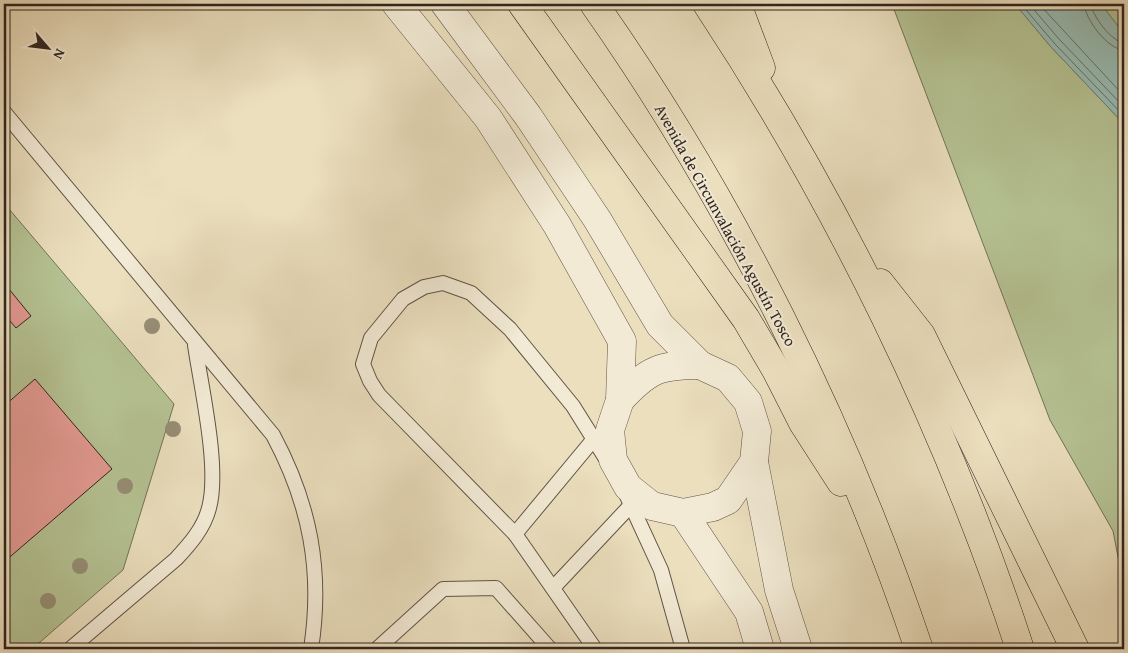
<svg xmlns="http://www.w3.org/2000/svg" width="1128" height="653" font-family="'Gentium Book Plus',serif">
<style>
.green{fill:#b5c293;stroke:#727359}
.water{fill:#98bcb3;stroke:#6e7f78}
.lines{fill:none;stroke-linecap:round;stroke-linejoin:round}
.shore{stroke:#647069;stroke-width:1}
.building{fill:#e39a92;stroke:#30241f}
.service-casing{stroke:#5f5347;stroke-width:16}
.tertiary-casing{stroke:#5f5347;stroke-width:29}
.motorway-casing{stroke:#30241f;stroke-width:29}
.service{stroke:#f2ead5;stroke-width:14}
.tertiary{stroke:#f2ead5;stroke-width:28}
.motorway{stroke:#ebdfbe;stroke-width:28}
.tree{fill:#968e76}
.labels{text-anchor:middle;stroke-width:4;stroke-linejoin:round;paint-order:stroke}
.street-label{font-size:16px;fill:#30241f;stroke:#f2ead5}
</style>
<rect width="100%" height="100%" fill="#ebdfbe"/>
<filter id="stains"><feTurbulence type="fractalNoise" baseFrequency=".004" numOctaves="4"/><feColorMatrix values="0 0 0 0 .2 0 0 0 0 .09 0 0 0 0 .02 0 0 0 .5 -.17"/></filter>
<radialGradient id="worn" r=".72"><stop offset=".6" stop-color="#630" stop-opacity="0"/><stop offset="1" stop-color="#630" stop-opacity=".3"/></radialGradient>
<!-- green -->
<g class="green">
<polygon points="892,4 1015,4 1051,47 1124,124 1124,588 1113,531 1050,420"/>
<polygon points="1101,4 1124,4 1124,34"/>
<polygon points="4,203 174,404 123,570 32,649 4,649"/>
</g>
<!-- water -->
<polygon class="water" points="1015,4 1101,4 1124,34 1124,124 1051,47"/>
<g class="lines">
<!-- shore -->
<g class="shore">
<polyline points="1021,4 1055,44 1124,116"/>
<polyline points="1029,4 1059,39 1124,107"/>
<polyline points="1039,4 1124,96"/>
<path d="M1084 4C1085 19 1108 50 1124 50"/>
<path d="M1091 4C1092 16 1112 42 1124 43"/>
</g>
</g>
<!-- building -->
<g class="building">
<polygon points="4,283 31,316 16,328 4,314"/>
<polygon points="35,379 112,469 4,562 4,406"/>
</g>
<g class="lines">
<!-- service casing -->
<g class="service-casing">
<g id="service">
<path d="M4 112 273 435C310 504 323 571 311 649"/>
<polyline points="626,494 661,570 683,649"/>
<polyline points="515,534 593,440"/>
<polyline points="553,588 632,504"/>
<path d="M70 649 176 559C190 544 204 528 209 508 220 468 201 387 195 345"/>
<polyline points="377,649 443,589 496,588 550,649"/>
<polyline points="595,649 515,534 379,395 370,381 363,364 371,338 403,299 424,287 443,283 471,293 510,329 573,406 608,462"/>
</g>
</g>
<!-- tertiary casing -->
<g class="tertiary-casing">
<g id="tertiary">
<polyline points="396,4 488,118 557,225 622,341 620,400 610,430 613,460 628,487 652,506 683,513 713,507 728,500 754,462 757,431 748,402 728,378 700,365 660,325 597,219 528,116 445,4"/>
<path d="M620 400C648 370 658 365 700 365"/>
<polyline points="754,462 779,590 798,649"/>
<polyline points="683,513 749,612 760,649"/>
</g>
</g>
<!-- motorway casing -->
<g class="motorway-casing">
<g id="motorway">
<polyline points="522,4 746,319 776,370 803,423 841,482"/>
<path d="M594 4C731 199 843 423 919 649"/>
<path d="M707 4C836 199 948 427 1020 649"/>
<polyline points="737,4 761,68"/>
<polyline points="880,283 921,335 1075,649"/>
</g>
</g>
<!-- service -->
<use href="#service" class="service"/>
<!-- tertiary -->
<use href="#tertiary" class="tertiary"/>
<!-- motorway -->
<use href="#motorway" class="motorway"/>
</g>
<!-- trees -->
<g class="tree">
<circle cx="152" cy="326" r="8"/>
<circle cx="173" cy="429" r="8"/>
<circle cx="125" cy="486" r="8"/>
<circle cx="80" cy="566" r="8"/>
<circle cx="48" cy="601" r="8"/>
</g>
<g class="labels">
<!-- street labels -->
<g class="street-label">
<text transform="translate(726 225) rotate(61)" y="6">Avenida de Circunvalación Agustín Tosco</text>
</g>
</g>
<!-- margin -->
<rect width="1128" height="653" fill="none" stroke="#ebdfbe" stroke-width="20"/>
<rect x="5" y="5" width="1118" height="643" fill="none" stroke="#30241f" stroke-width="2.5"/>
<rect x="10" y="10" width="1108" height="633" fill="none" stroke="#30241f"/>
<!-- north arrow -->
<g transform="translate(48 48) rotate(118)" stroke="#f2ead5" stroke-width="4" paint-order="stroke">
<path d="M0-4L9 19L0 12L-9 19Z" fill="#30241f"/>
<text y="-8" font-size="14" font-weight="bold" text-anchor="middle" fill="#30241f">N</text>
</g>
<rect width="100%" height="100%" filter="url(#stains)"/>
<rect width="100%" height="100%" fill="url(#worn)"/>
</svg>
